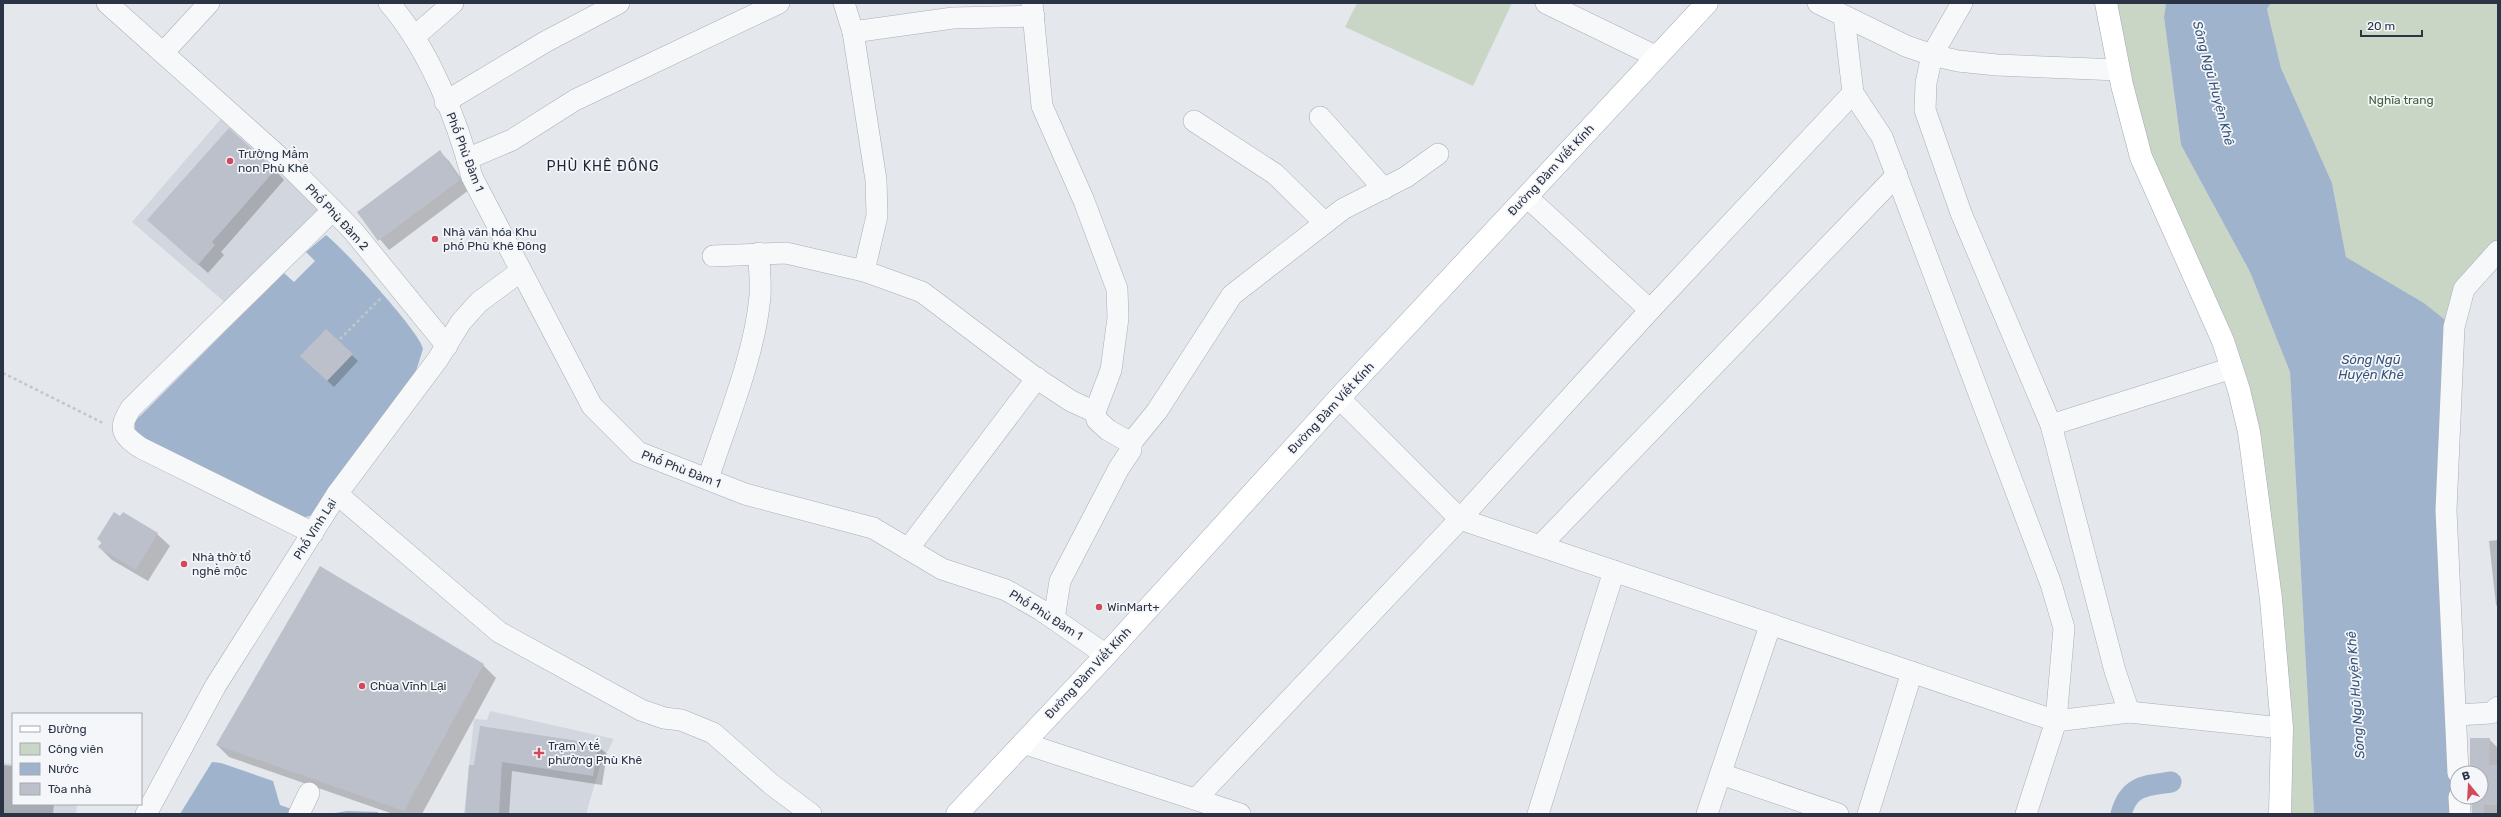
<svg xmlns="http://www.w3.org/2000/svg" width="2501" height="817" font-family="Rubik,sans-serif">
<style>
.built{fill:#d2d6de}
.green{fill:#c9d6c5}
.water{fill:#9fb4cc}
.shadow{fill:#0003}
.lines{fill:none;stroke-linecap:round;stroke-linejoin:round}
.canal{stroke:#9fb4cc;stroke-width:21}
.building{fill:#bbc0ca}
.minor-casing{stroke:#a9aeb7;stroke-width:22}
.major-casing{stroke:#a3abb8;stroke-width:23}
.path{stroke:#c2c5cb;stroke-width:2.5;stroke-dasharray:3 3;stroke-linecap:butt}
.minor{stroke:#f7f8fa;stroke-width:21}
.major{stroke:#fff;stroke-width:22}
.poi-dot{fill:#d1495b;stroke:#f4f6f9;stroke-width:1.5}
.labels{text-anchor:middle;stroke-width:3.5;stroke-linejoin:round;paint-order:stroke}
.park-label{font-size:12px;fill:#3f6138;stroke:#f4f6f9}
.street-label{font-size:12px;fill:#2b3445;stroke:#f4f6f9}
.poi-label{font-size:12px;fill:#2b3445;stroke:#f4f6f9;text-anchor:start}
.water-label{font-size:13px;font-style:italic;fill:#34527a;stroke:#f4f6f9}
.quarter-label{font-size:14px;letter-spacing:1px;fill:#1d2536;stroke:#f4f6f9}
</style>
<rect width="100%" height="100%" fill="#e4e7ec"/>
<!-- built -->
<g class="built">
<polygon points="226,113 326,209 227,304 132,222"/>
<polygon points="490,711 614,739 600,766 586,814 464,814 474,719 487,720"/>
<polygon points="3,763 13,764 13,804 77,804 76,814 3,814"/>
</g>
<!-- green -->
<g class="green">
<polygon points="1357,3 1512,3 1473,86 1345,27"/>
<polygon points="2106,3 2166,3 2164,17 2181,145 2250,272 2290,372 2314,814 2280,814 2249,432 2160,200"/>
<polygon points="2271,3 2498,3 2498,251 2454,327 2424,303 2346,257 2332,183 2281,68 2267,9"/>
</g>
<!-- water -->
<g class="water">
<polygon points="2166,3 2271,3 2267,9 2281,68 2332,183 2346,257 2424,303 2454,327 2457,797 2460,814 2314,814 2290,372 2250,272 2181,145 2164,17"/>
<path d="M326 235C341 246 422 334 423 349L415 374 313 515 302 518 138 436 135 430V421L284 273 294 282 315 261 306 252Z"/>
<polygon points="212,762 221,763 273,781 280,805 306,814 180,814"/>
<polygon points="347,811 378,812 378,814 329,814"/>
</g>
<!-- shadow -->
<g class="shadow">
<polygon points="440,152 449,161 469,190 389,250 358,213"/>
<polygon points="275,170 284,180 221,252 224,255 208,273 148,220"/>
<polygon points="326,330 358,361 334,387 307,362"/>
<polygon points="157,534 170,546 148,581 112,560 99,547 102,543 98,539"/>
<polygon points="2498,540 2498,607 2496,605 2489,541"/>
<polygon points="483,665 496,678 422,814 393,814 229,757 217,745"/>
<polygon points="2489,739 2498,748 2498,814 2473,814 2471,797 2481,797 2481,773 2470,773"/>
<polygon points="597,745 607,754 602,785 512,771 509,814 466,814 475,766"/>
<polygon points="3,765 13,766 13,804 54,804 53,814 3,814"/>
</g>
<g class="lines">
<!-- canal -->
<path class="canal" d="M2121 814C2129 785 2145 786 2171 782"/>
</g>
<!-- building -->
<g class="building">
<polygon points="229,128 275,170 212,242 215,245 198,265 147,220"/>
<polygon points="440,150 460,180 378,241 357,212"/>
<polygon points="326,329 353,354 327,381 300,356"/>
<polygon points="114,512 120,516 123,512 158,533 136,570 98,547 102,542 97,539"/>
<polygon points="320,566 484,664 404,811 216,745"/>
<polygon points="480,726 598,744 593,776 502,762 499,814 465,814 469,765 474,765"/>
<polygon points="2470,738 2490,738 2489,765 2498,765 2498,805 2484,805 2484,814 2472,814 2471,797 2481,797 2481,773 2470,773"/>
</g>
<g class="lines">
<!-- minor casing -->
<g class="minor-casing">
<g id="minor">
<polyline points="107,3 285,162 333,210 354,232 447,346"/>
<path d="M389 3C429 49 457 119 472 177L592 406 638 452 745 494 873 528 942 569 1006 590 1041 610 1106 655"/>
<polyline points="844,3 853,32 876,180 877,216 864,271"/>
<polyline points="1032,3 1042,106 1084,201 1117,289 1118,318 1111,370 1095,412 1097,420 1108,430 1131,443 1131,450 1119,468 1060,581 1054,619"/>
<polyline points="1546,3 1655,56"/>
<polyline points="1818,3 1906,46 1932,55 1958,61 1997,65 2119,70"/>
<polyline points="1844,16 1853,93 1882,137 2051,584 2064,628 2056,721 2026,814"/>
<polyline points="853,32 953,18 1034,16"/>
<polyline points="414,37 453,3"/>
<polyline points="163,53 209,3"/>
<polyline points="445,102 545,42 619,3"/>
<polyline points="1320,117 1384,189"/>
<polyline points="1194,121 1275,174 1325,223"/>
<polyline points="467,159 512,140 575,100 779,3"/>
<polyline points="1527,197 1650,310"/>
<polyline points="713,256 786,253 864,271 922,292 1033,376 1071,401 1095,412"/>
<polyline points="1339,398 1460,519 2056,721 2129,712 2115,671 2051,425 1961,213 1925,110 1926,83 1932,55 1962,3"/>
<polyline points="2051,425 2232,368"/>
<polyline points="1131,443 1157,411 1232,295 1343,209 1406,177 1438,154"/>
<path d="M708 479C726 423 755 355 760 296 761 282 759 267 759 253"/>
<polyline points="337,494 499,632 641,710 664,718 681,720 713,733 771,784 811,814"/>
<path d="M313 533 141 448C121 434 118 429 131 408L333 210"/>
<polyline points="1540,546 1897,175"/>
<polyline points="908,549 1037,378"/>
<polyline points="2129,712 2282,728"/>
<polyline points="2456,715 2491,713 2498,707"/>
<polyline points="1023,743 1240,814"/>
<polyline points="2458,773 2446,510 2454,327 2464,289 2498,251"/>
<polyline points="1721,774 1838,814"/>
<polyline points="2459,797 2460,814"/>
<polyline points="1196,799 1460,519 1650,310 1853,93"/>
<polyline points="146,814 216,685 337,494 438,359 461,322 479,302 521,271"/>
<polyline points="299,814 309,793"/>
<polyline points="1538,814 1614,571"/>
<polyline points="1707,814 1770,626"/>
<polyline points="1868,814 1912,672"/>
</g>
</g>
<!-- major casing -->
<g class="major-casing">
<g id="major">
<polyline points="2106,3 2122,85 2141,157 2223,341 2239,390 2249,432 2271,599 2282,728 2280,814"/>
<polyline points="957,814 1106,655 1339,398 1707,3"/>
</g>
</g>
<!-- path -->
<g class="path">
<polyline points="340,339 382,297"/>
<polyline points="3,373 103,423"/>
</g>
<!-- minor -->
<use href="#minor" class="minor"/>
<!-- major -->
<use href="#major" class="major"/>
</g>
<!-- markers -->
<g class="poi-dot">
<circle cx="230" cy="161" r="4"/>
<circle cx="435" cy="239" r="4"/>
<circle cx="184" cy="564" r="4"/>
<circle cx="1099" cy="607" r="4"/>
<circle cx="362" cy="686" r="4"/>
<path d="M537 747h4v4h4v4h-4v4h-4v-4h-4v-4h4z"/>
</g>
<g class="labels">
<!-- park labels -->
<g class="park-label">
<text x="2401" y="104">Nghĩa trang</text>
</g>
<!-- street labels -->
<g class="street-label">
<text transform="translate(465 152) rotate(69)" y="4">Phố Phù Đàm 1</text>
<text transform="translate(1551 170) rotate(-47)" y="4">Đường Đàm Viết Kính</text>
<text transform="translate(337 217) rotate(47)" y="4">Phố Phù Đàm 2</text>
<text transform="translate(1331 408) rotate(-47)" y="4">Đường Đàm Viết Kính</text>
<text transform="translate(681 469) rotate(21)" y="4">Phố Phù Đàm 1</text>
<text transform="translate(315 529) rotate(-58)" y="4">Phố Vĩnh Lại</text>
<text transform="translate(1046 615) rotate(32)" y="4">Phố Phù Đàm 1</text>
<text transform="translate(1088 673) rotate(-47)" y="4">Đường Đàm Viết Kính</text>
</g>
<!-- poi labels -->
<g class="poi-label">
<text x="238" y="158">Trường Mầm<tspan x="238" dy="14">non Phù Khê</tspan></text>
<text x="443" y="236">Nhà văn hóa Khu<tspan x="443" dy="14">phố Phù Khê Đông</tspan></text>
<text x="192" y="561">Nhà thờ tổ<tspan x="192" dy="14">nghề mộc</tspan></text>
<text x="1107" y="611">WinMart+</text>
<text x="370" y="690">Chùa Vĩnh Lại</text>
<text x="548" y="750">Trạm Y tế<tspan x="548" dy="14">phường Phù Khê</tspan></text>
</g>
<!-- water labels -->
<g class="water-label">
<text transform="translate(2214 83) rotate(75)" y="5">Sông Ngũ Huyện Khê</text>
<text x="2371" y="364">Sông Ngũ<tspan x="2371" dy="15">Huyện Khê</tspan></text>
<text transform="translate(2355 695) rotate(-94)" y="5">Sông Ngũ Huyện Khê</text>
</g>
<!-- quarter labels -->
<g class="quarter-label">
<text x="603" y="171">PHÙ KHÊ ĐÔNG</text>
</g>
</g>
<!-- border -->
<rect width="2501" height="817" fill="none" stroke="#2b3445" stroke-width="8"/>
<!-- legend -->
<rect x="12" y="713" width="130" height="92" fill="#f4f6f9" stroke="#a4a8b1"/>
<rect x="20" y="726" width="20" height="6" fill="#ffffff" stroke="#a4a8b1"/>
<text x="48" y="733" font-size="12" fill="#2b3445">Đường</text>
<rect x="20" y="743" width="20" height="12" fill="#c9d6c5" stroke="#a4a8b1"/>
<text x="48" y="753" font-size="12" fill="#2b3445">Công viên</text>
<rect x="20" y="763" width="20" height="12" fill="#9fb4cc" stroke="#a4a8b1"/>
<text x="48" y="773" font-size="12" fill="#2b3445">Nước</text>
<rect x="20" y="783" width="20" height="12" fill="#bbc0ca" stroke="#a4a8b1"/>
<text x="48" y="793" font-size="12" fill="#2b3445">Tòa nhà</text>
<!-- north arrow -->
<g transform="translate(2469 785) rotate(342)"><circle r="19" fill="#f4f6f9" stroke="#a4a8b1"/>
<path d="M0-3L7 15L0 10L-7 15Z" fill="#d1495b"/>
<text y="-6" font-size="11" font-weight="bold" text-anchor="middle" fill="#2b3445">B</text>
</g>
<!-- scale -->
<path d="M2361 30v6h61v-6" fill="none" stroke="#2b3445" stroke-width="2"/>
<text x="2367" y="30" font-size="12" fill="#2b3445" stroke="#f4f6f9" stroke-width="3" paint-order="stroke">20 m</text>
</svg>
